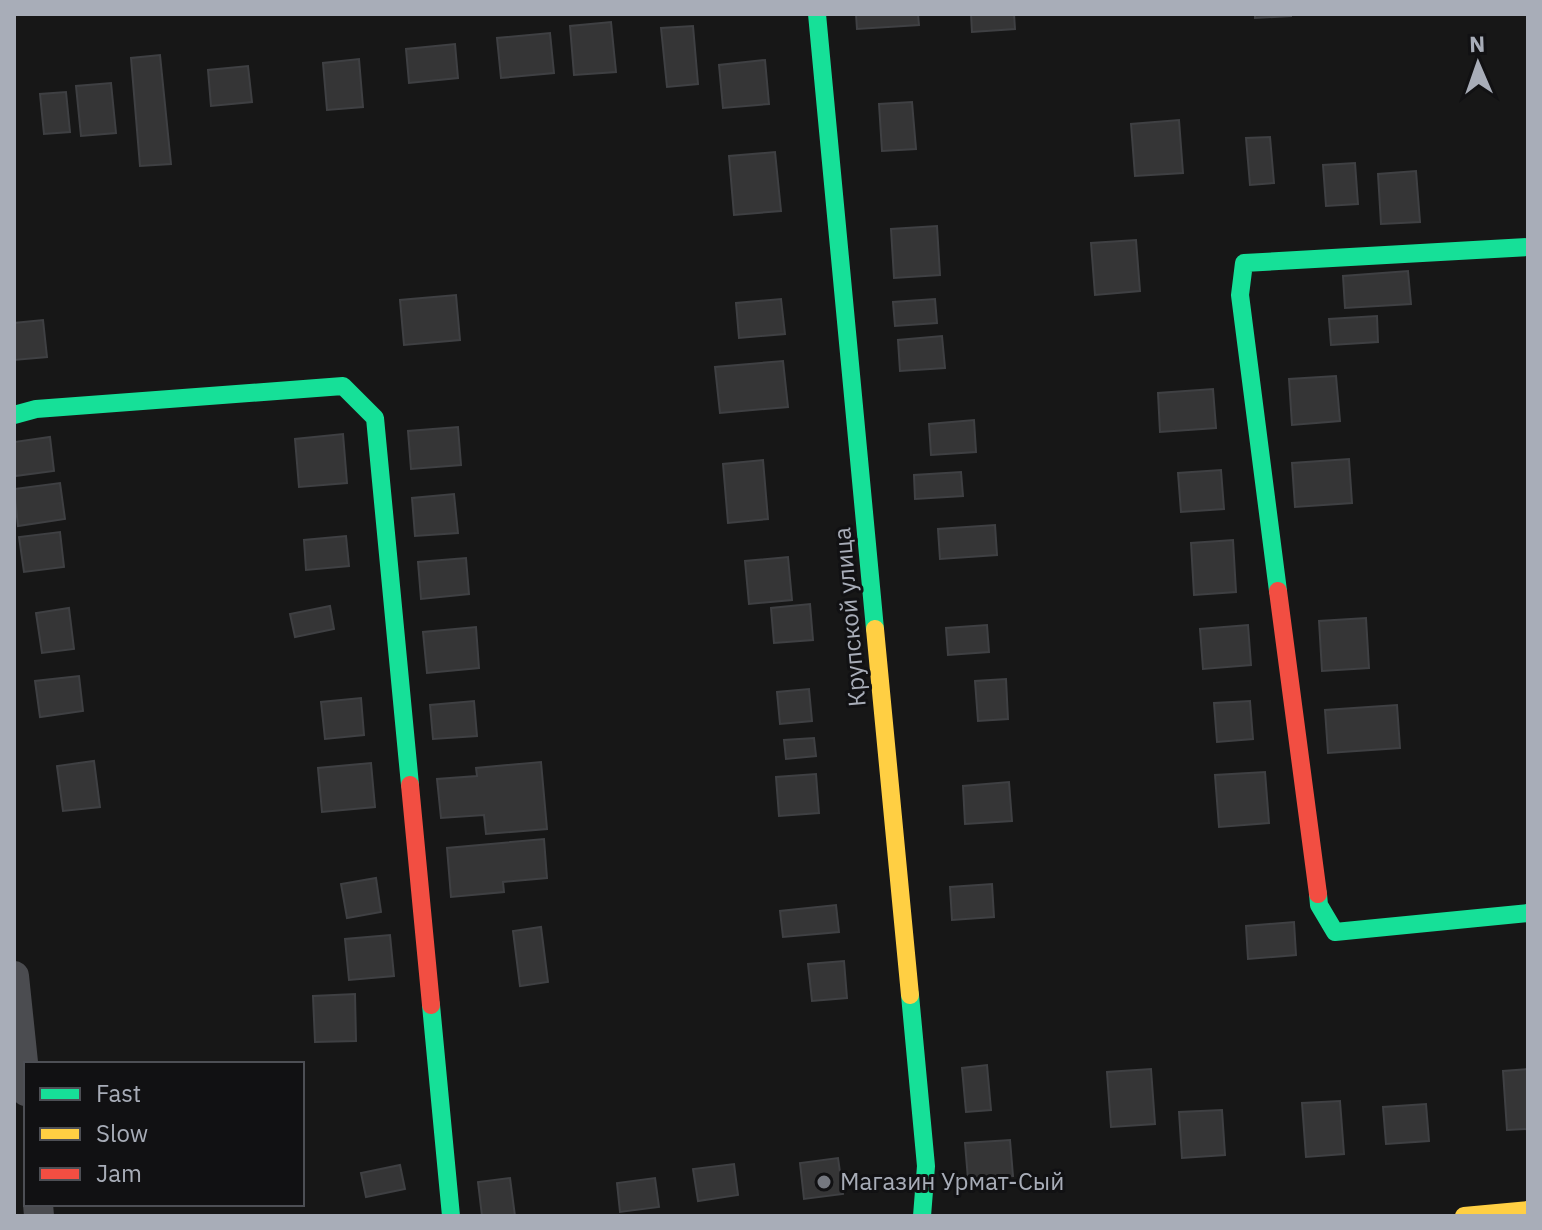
<svg xmlns="http://www.w3.org/2000/svg" width="1542" height="1230" font-family="'IBM Plex Sans',sans-serif">
<style>
.building{fill:#353536;stroke:#3f4043;stroke-width:2}
.lines{fill:none;stroke-linecap:round;stroke-linejoin:round}
.street{stroke:#4b4c50;stroke-width:30}
.fast{stroke:#16e098;stroke-width:18}
.slow{stroke:#ffcf43;stroke-width:18}
.jam{stroke:#f24e42;stroke-width:18}
.poi-dot{fill:#757880;stroke:#111113;stroke-width:3}
.labels{text-anchor:middle;stroke-width:6;stroke-linejoin:round;paint-order:stroke}
.street-label{font-size:24px;fill:#a8adb8;stroke:#111113}
.poi-label{font-size:24px;fill:#a8adb8;stroke:#111113;text-anchor:start}
</style>
<rect width="100%" height="100%" fill="#171717"/>
<!-- building -->
<g class="building">
<polygon points="856,14 918,14 919,25 857,29"/>
<polygon points="971,14 1014,14 1015,29 972,32"/>
<polygon points="1255,14 1291,14 1291,16 1255,18"/>
<polygon points="611,22 616,72 574,75 570,26"/>
<polygon points="693,26 698,84 667,87 661,28"/>
<polygon points="550,33 554,73 501,78 497,38"/>
<polygon points="455,44 458,78 409,83 406,49"/>
<polygon points="160,55 171,164 140,166 131,58"/>
<polygon points="359,59 363,107 327,110 323,63"/>
<polygon points="765,60 769,104 723,108 719,65"/>
<polygon points="248,66 252,102 211,106 208,70"/>
<polygon points="111,83 116,133 81,136 76,86"/>
<polygon points="66,92 70,132 44,134 40,94"/>
<polygon points="912,102 916,149 882,151 879,104"/>
<polygon points="1179,120 1183,173 1135,176 1131,124"/>
<polygon points="1270,137 1274,183 1250,185 1246,138"/>
<polygon points="775,152 781,211 734,215 729,156"/>
<polygon points="1355,163 1358,204 1326,206 1323,165"/>
<polygon points="1416,171 1420,222 1381,224 1378,174"/>
<polygon points="937,226 940,275 894,278 891,229"/>
<polygon points="1136,240 1140,291 1095,295 1091,243"/>
<polygon points="1408,271 1411,304 1345,308 1343,276"/>
<polygon points="456,295 460,340 404,345 400,300"/>
<polygon points="781,299 785,334 739,338 736,303"/>
<polygon points="935,299 937,323 895,326 893,302"/>
<polygon points="1377,316 1378,342 1331,345 1329,319"/>
<polygon points="43,320 47,357 14,360 14,323"/>
<polygon points="942,336 945,368 900,371 898,340"/>
<polygon points="783,361 788,407 720,413 715,367"/>
<polygon points="1336,376 1340,421 1292,425 1289,379"/>
<polygon points="1213,389 1216,428 1160,432 1158,393"/>
<polygon points="974,420 976,452 931,455 929,424"/>
<polygon points="458,427 461,465 411,469 408,431"/>
<polygon points="343,434 347,483 299,487 295,439"/>
<polygon points="50,437 54,471 15,476 14,442"/>
<polygon points="1349,459 1352,503 1295,507 1292,463"/>
<polygon points="763,460 768,519 728,523 723,464"/>
<polygon points="1221,470 1224,509 1181,512 1178,473"/>
<polygon points="961,472 963,496 915,499 914,475"/>
<polygon points="60,483 65,519 18,526 14,489"/>
<polygon points="454,494 458,533 415,536 412,498"/>
<polygon points="995,525 997,555 940,559 938,529"/>
<polygon points="60,532 64,567 24,572 19,537"/>
<polygon points="346,536 349,566 306,570 304,540"/>
<polygon points="1233,540 1236,592 1194,595 1191,543"/>
<polygon points="788,557 792,600 749,604 745,561"/>
<polygon points="466,558 469,594 421,599 418,562"/>
<polygon points="810,604 813,640 774,643 771,608"/>
<polygon points="330,606 334,629 295,637 290,614"/>
<polygon points="69,608 74,649 42,653 36,613"/>
<polygon points="1366,618 1369,668 1322,671 1319,621"/>
<polygon points="987,625 989,652 948,655 946,628"/>
<polygon points="1248,625 1251,665 1203,669 1200,629"/>
<polygon points="476,627 479,668 427,673 423,632"/>
<polygon points="79,676 83,711 40,717 35,681"/>
<polygon points="1006,679 1008,719 978,721 975,681"/>
<polygon points="809,689 812,721 780,724 777,692"/>
<polygon points="361,698 364,735 325,739 321,702"/>
<polygon points="474,701 477,736 433,739 430,705"/>
<polygon points="1250,701 1253,739 1217,742 1214,703"/>
<polygon points="1397,705 1400,748 1328,753 1325,710"/>
<polygon points="814,738 816,756 786,759 784,740"/>
<polygon points="94,761 100,807 63,811 57,766"/>
<polygon points="541,762 547,829 486,834 484,815 441,818 437,779 477,776 476,768"/>
<polygon points="371,763 375,807 322,812 318,768"/>
<polygon points="1265,772 1269,823 1219,827 1215,775"/>
<polygon points="816,774 819,813 779,816 776,777"/>
<polygon points="1009,782 1012,821 965,824 963,786"/>
<polygon points="544,839 547,878 503,882 504,892 451,897 447,848"/>
<polygon points="376,878 381,912 347,918 341,884"/>
<polygon points="992,884 994,917 952,920 950,887"/>
<polygon points="836,905 839,932 783,937 780,911"/>
<polygon points="1294,922 1296,955 1248,959 1246,926"/>
<polygon points="541,927 548,982 520,986 513,931"/>
<polygon points="390,935 394,976 349,980 345,939"/>
<polygon points="844,961 847,998 812,1001 808,964"/>
<polygon points="355,994 356,1041 315,1042 313,996"/>
<polygon points="987,1065 991,1110 966,1112 962,1068"/>
<polygon points="1151,1069 1155,1124 1111,1127 1107,1072"/>
<polygon points="1528,1069 1528,1129 1507,1130 1503,1071"/>
<polygon points="1340,1101 1344,1154 1306,1157 1302,1103"/>
<polygon points="1426,1104 1429,1141 1386,1144 1383,1107"/>
<polygon points="1222,1110 1225,1155 1182,1158 1179,1112"/>
<polygon points="1010,1140 1013,1176 968,1179 965,1143"/>
<polygon points="838,1158 843,1194 804,1199 800,1163"/>
<polygon points="734,1164 738,1195 698,1201 693,1169"/>
<polygon points="400,1165 405,1189 366,1197 361,1173"/>
<polygon points="510,1178 515,1216 482,1216 478,1182"/>
<polygon points="655,1178 659,1207 620,1212 617,1183"/>
</g>
<g class="lines">
<!-- street -->
<g class="street">
<polyline points="14,976 26,1091"/>
<polyline points="38,1204 39,1216"/>
</g>
<!-- fast -->
<g class="fast">
<polyline points="817,14 875,629"/>
<polyline points="14,415 36,409 343,386 375,418 410,785"/>
<polyline points="1278,591 1240,295 1244,263 1528,247"/>
<polyline points="1318,894 1319,905 1335,932 1528,913"/>
<polyline points="910,995 926,1166 922,1216"/>
<polyline points="431,1005 451,1216"/>
</g>
<!-- slow -->
<g class="slow">
<polyline points="875,629 910,995"/>
<polyline points="1464,1216 1528,1210"/>
</g>
<!-- jam -->
<g class="jam">
<polyline points="1278,591 1318,894"/>
<polyline points="410,785 431,1005"/>
</g>
</g>
<!-- markers -->
<circle class="poi-dot" cx="824" cy="1182" r="8"/>
<g class="labels">
<!-- street labels -->
<g class="street-label">
<text transform="translate(850 617) rotate(-95)" y="8">Крупской улица</text>
</g>
<!-- poi labels -->
<g class="poi-label">
<text x="840" y="1190">Магазин Урмат-Сый</text>
</g>
</g>
<!-- border -->
<rect width="1542" height="1230" fill="none" stroke="#a8adb8" stroke-width="32"/>
<!-- legend -->
<rect x="24" y="1062" width="280" height="144" fill="#111113" stroke="#4d4f55" stroke-width="2"/>
<rect x="40" y="1088" width="40" height="12" fill="#16e098" stroke="#4d4f55" stroke-width="2"/>
<text x="96" y="1102" font-size="24" fill="#a8adb8">Fast</text>
<rect x="40" y="1128" width="40" height="12" fill="#ffcf43" stroke="#4d4f55" stroke-width="2"/>
<text x="96" y="1142" font-size="24" fill="#a8adb8">Slow</text>
<rect x="40" y="1168" width="40" height="12" fill="#f24e42" stroke="#4d4f55" stroke-width="2"/>
<text x="96" y="1182" font-size="24" fill="#a8adb8">Jam</text>
<!-- north arrow -->
<g transform="translate(1478 64) rotate(358)" stroke="#111113" stroke-width="6" paint-order="stroke">
<path d="M0-6L14 30L0 20L-14 30Z" fill="#a8adb8"/>
<text y="-12" font-size="22" font-weight="bold" text-anchor="middle" fill="#a8adb8">N</text>
</g>
</svg>
